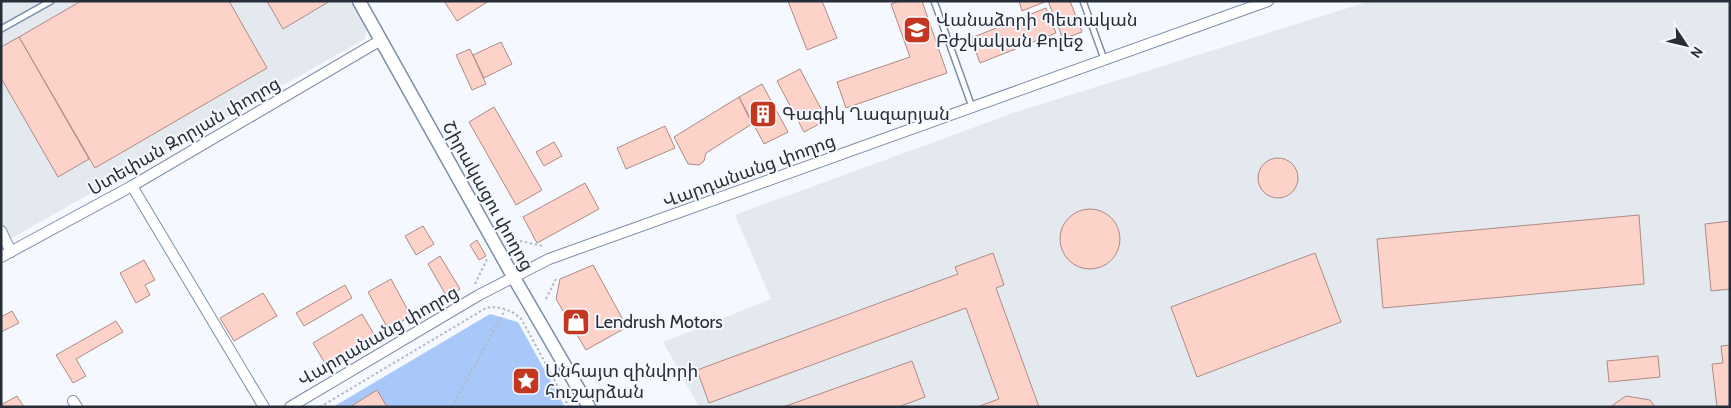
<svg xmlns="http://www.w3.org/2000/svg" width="1731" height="408" font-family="Cabin,'Noto Sans Armenian',sans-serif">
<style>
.built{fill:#e4e9f0}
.green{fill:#a9c8fa}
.building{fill:#fcd2c9;stroke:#af8a83}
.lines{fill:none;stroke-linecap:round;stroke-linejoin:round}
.service-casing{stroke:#7c8da9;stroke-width:8}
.minor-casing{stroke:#7c8da9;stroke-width:12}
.tertiary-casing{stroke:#7c8da9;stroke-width:15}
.path{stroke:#b5bac2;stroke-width:2;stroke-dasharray:2.5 2.5;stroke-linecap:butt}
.service{stroke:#fff;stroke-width:5}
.minor{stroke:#fff;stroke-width:10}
.tertiary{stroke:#fff;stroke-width:12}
.labels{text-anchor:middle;stroke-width:4;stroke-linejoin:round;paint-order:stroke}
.poi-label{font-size:18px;fill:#272e39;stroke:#f5f9ff;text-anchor:start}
.street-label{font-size:18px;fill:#272e39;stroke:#f5f9ff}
</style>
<rect width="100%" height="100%" fill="#f5f9ff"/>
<!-- built -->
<g class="built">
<polygon points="1,1 354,1 367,25 365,39 1,244"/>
<polygon points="1370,1 1730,1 1730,407 699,407 663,342 771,299 735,215 1016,112"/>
</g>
<!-- green -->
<polygon class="green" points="490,314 518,322 565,407 333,407"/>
<!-- building -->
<g class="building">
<polygon points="81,1 229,1 267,68 95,168 19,37"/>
<polygon points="267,1 330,1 283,29"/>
<polygon points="444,1 489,1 457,21"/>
<polygon points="788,1 822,1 837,38 807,50"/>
<polygon points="900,1 922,1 947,73 846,108 837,82 910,57 891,4"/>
<polygon points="1019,1 1047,1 1022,11"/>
<polygon points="1048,1 1070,1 1082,32 1063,39"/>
<polygon points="1046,8 1056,33 980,63 971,38"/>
<polygon points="19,37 89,159 58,177 1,78 1,47"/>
<polygon points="501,42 512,64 484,78 473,55"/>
<polygon points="470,49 486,84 472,90 456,55"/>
<polygon points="800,69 827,120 804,132 777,81"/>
<polygon points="762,84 788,132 764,144 739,97"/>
<polygon points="739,97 752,124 706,153 704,161 699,165 688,164 674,137"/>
<polygon points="494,107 542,190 516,205 469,122"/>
<polygon points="665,126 675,148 626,169 617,148"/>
<polygon points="554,142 562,156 544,166 536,152"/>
<circle cx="1278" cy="178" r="20"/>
<polygon points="585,183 599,209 537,243 523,217"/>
<circle cx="1090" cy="239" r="30"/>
<polygon points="1639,215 1644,284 1383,308 1377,239"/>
<polygon points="1730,221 1730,289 1711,291 1705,224"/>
<polygon points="423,226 434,244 416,255 405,236"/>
<polygon points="477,240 486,256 479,260 470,245"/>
<polygon points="993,253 1004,285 996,288 1039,407 977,407 999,399 966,308 709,403 697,370 958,274 955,267"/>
<polygon points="1315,253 1341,322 1197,377 1171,307"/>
<polygon points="440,256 460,289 447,297 428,264"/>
<polygon points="144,260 155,280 145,285 150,295 136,303 120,273"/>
<polygon points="593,265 627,327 586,350 556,299 560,279"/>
<polygon points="391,279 411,316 388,329 368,292"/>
<polygon points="345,285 352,298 304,326 296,313"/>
<polygon points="263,293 277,316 234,341 220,318"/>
<polygon points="12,311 19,323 1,332 1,317"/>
<polygon points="362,314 375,336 326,365 313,343"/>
<polygon points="116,321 123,332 76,359 86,376 73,383 56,355"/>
<polygon points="1730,345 1730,407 1717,407 1712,364 1723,363 1721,346"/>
<polygon points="1658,356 1660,377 1609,382 1607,361"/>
<polygon points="912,361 925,397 898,407 783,407"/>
<polygon points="377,390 387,407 350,407"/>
<polygon points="17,396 24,407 1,407 1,405"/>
<polygon points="1626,396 1650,400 1655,407 1610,407"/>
</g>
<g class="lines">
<!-- service casing -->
<g class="service-casing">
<g id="service">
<polyline points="934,1 972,107"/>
<polyline points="1083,1 1104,59"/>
<polyline points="1,29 51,1"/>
</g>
</g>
<!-- minor casing -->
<g class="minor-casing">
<g id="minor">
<polyline points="132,186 264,407"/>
<polyline points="1,231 11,252"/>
<polyline points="1,257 132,186 381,40"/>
<polyline points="73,401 77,407"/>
<polyline points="290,407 479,295 549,259 1268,1"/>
</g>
</g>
<!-- tertiary casing -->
<g class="tertiary-casing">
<polyline id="tertiary" points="359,1 514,278 589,407"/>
</g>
<!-- path -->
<g class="path">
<polyline points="515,240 543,246"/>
<polyline points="475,284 488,257"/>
<polyline points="546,299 557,277"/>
<path d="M320 407 486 308C499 305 514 311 522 320L569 407"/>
<polyline points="452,407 505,310"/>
</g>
<!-- service -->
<use href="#service" class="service"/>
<!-- minor -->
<use href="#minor" class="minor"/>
<!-- tertiary -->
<use href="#tertiary" class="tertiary"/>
</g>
<!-- icons -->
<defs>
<g id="university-square" transform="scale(1.4375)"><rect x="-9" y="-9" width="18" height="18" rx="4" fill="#c33721" stroke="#f5f9ff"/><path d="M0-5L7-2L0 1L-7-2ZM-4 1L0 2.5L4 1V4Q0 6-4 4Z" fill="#fff"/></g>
<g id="building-square" transform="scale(1.4375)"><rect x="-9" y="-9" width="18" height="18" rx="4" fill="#c33721" stroke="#f5f9ff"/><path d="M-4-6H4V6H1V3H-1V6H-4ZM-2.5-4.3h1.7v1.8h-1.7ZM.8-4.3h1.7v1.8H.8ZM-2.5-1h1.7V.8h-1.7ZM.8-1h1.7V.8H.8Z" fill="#fff"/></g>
<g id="shop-square" transform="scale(1.4375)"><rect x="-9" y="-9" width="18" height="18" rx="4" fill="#c33721" stroke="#f5f9ff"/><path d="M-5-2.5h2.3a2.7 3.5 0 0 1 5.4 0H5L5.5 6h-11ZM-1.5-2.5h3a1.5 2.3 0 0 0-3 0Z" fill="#fff"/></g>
<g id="sight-square" transform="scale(1.4375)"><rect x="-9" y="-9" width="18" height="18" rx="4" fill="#c33721" stroke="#f5f9ff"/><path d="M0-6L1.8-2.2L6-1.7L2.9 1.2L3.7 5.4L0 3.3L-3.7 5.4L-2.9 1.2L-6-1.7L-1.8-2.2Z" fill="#fff"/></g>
</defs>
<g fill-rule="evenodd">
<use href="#university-square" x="917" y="30"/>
<use href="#building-square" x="763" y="114"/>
<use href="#shop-square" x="576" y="322"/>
<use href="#sight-square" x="526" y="381"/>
</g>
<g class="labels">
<!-- poi labels -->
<g class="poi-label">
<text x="936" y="26">Վանաձորի Պետական<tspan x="936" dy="21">Բժշկական Քոլեջ</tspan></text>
<text x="782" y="120">Գագիկ Ղազարյան</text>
<text x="595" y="328">Lendrush Motors</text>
<text x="545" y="377">Անհայտ զինվորի<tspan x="545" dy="21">հուշարձան</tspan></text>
</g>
<!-- street labels -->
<g class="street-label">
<text transform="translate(184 136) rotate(-30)" y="6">Ստեփան Զորյան փողոց</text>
<text transform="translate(749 171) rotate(-20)" y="6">Վարդանանց փողոց</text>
<text transform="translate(488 196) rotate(61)" y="6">Շիրակացու փողոց</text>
<text transform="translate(378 336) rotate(-30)" y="6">Վարդանանց փողոց</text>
</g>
</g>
<!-- border -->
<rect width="1731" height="408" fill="none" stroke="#272e39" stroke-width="5"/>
<!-- north arrow -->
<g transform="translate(1686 45) rotate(125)" stroke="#f5f9ff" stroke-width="4" paint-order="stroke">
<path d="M0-4L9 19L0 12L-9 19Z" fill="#272e39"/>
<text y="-8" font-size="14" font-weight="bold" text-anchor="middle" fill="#272e39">N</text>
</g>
</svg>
